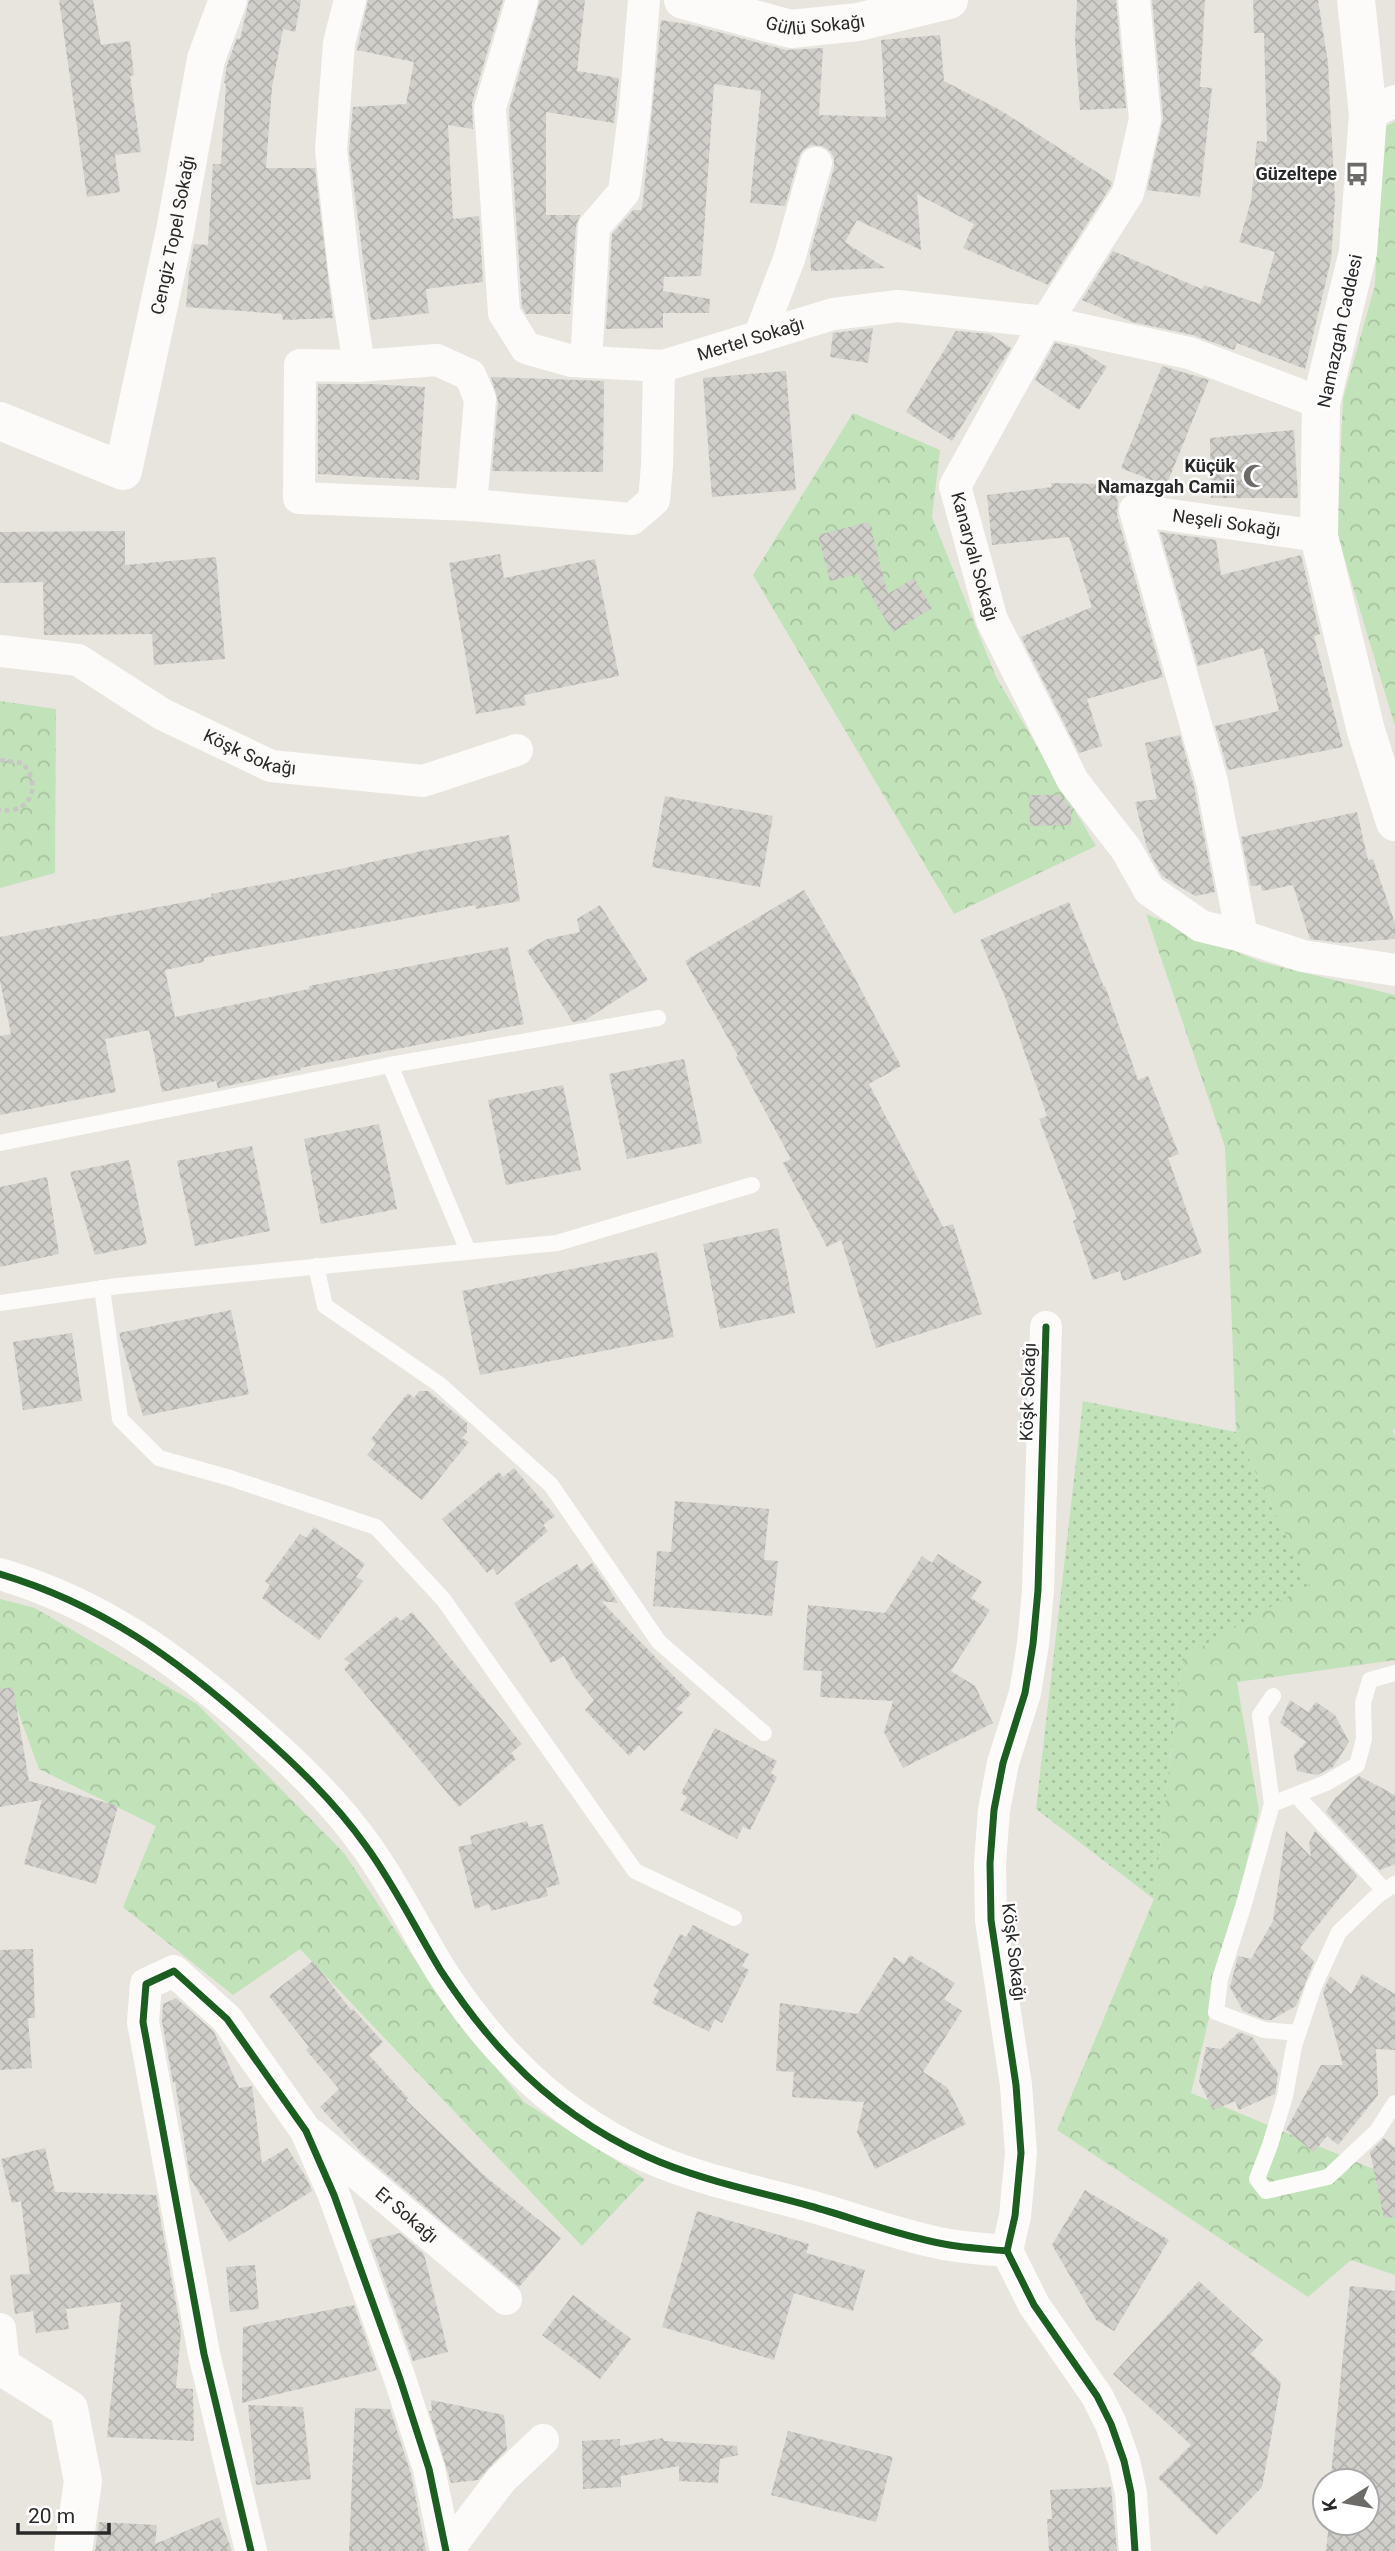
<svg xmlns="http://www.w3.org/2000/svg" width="1395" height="2551" font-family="Roboto,sans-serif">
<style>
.grass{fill:url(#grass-dots)}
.forest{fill:url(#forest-crowns)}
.building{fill:url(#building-cross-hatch)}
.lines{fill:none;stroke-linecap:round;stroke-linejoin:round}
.path{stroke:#c8c7c6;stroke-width:4.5;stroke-dasharray:5 3.5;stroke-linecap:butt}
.lane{stroke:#fcfbfa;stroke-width:16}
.street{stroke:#fcfbfa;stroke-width:32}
.secondary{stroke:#fcfbfa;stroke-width:38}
.cycleway-casing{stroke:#fff;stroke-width:11}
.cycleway{stroke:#1b5e20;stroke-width:7}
.labels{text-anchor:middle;stroke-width:5;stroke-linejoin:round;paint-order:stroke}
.street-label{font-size:18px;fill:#292929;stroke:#fff}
.poi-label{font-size:18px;font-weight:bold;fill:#292929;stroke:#fff;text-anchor:end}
</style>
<defs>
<pattern id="grass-dots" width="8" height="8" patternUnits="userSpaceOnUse" patternTransform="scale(1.75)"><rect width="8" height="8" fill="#c2e2b9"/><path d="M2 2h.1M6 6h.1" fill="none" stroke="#a7c29f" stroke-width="1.8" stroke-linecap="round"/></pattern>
<pattern id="forest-crowns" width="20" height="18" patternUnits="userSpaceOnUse" patternTransform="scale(1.75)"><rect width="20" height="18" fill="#c2e2b9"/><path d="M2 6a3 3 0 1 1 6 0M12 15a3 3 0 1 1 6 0" fill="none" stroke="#a7c29f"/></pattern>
<pattern id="building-cross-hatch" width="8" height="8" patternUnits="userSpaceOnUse" patternTransform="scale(1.75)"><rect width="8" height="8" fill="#d0cfca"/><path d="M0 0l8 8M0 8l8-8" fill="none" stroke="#b3b2ae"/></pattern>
</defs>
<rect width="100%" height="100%" fill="#e8e5de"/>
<!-- grass -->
<polygon class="grass" points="1083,1401 1236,1432 1311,1585 1182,1658 1154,1899 1036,1809"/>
<!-- forest -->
<g class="forest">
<polygon points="1395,122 1395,726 1337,534 1343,399 1375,285 1381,128"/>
<polygon points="853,413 940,450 932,517 996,677 1096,846 954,914 753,575"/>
<polygon points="0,701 56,709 55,873 0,888"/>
<polygon points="1146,914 1261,962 1395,995 1395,1428 1393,1431 1395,1437 1395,1660 1237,1682 1259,1811 1191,2093 1395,2178 1395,2275 1351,2260 1308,2297 1057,2130 1154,1899 1182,1658 1310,1584 1236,1432 1225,1147"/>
<polygon points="0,1599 35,1608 197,1704 344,1853 446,2006 524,2102 645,2179 582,2246 300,1949 233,1995 123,1907 156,1826 39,1769 16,1706 0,1711"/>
</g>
<!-- building -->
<g class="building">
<polygon points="59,0 93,0 101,45 130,41 134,75 130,76 141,152 115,155 120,192 87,197"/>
<polygon points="249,0 301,0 295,32 283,29 272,87 266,168 315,168 333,318 283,320 282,314 186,307 189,272 194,244 208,245 213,164 221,164 226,84 224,83 227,65 237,38 240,39"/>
<polygon points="368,0 503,0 472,103 473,129 448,125 453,219 479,216 483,282 426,289 429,313 371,320 349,150 353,107 406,104 414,62 357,50"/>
<polygon points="540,0 585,0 577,71 619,78 614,123 546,112 546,215 580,215 576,226 570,314 526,314 522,307 509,110"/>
<polygon points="1077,0 1116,0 1126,108 1080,110 1075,40"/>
<polygon points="1152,0 1205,0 1200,87 1212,88 1200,197 1147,190 1163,118"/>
<polygon points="1253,0 1318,0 1328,63 1335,201 1331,260 1305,369 1237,343 1234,350 1193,335 1132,322 1082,300 1113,251 1202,289 1204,285 1260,304 1275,252 1239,242 1251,201 1257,141 1267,142 1264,33 1254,33"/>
<polygon points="661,20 692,25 786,50 823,48 819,115 886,117 881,40 940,35 944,81 1000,110 1112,182 1111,186 1048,285 963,248 974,224 917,194 921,250 857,220 845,242 885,268 811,271 810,253 834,168 834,158 830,151 822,146 811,145 803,150 799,157 785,206 750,203 761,91 714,84 701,276 664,277 663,291 710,299 709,313 663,313 663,328 606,329 612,234 633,210 642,210"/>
<polygon points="873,328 868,363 830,357 833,333"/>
<polygon points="956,331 990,334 1011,348 952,441 906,412"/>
<polygon points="1055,343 1077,348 1107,367 1079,410 1035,380"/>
<polygon points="1162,366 1209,380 1166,486 1121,468"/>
<polygon points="786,371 796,490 712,497 703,378"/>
<polygon points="491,377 604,381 603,472 492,471 498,401"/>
<polygon points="318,384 370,384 425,387 419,480 318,474"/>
<polygon points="1294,430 1298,498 1211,498 1210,438"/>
<polygon points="1051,483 1113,484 1118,503 1117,515 1163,677 1087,699 1102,746 1079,753 1021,637 1092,607 1069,537 992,545 987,495 1052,487"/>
<polygon points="869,522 888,594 914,578 932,608 893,632 858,574 830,581 818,535"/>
<polygon points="125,531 125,565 216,557 225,659 154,665 152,634 44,635 43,582 0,583 0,532"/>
<polygon points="1160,532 1216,540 1221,575 1301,555 1320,634 1314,636 1343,747 1228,770 1215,726 1279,711 1263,648 1198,666"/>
<polygon points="500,554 504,578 595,559 619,676 524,695 526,705 476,714 449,563"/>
<polygon points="1180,735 1194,786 1215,892 1195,896 1162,876 1147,848 1135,802 1157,799 1145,743"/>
<polygon points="1029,795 1061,795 1071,808 1071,825 1030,826"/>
<polygon points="665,796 773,816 760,887 652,867"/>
<polygon points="1357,812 1368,860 1373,859 1395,923 1395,939 1342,943 1310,939 1293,885 1262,891 1261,885 1251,886 1241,837"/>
<polygon points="509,835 520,901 476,909 475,905 204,958 204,962 165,970 175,1017 309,989 309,986 508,947 524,1024 300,1068 301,1070 218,1088 216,1081 162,1092 149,1030 105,1039 116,1092 0,1115 0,1036 11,1034 0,981 0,937 212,897 211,894 317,874 422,851"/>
<polygon points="804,890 848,965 901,1066 869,1084 943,1227 953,1224 982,1314 876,1348 841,1240 827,1247 783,1163 791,1159 736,1057 738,1056 685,961"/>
<polygon points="1069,902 1104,987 1105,986 1138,1080 1148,1076 1179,1154 1168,1158 1202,1253 1123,1281 1120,1271 1093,1280 1073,1221 1077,1219 1039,1119 1047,1116 1005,997 980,940"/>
<polygon points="600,905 648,980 585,1020 573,1022 527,951 547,939 580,932 577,919"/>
<polygon points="684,1059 702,1143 627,1159 609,1074"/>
<polygon points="563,1085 581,1170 506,1185 488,1100"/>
<polygon points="379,1124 397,1209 321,1224 304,1139"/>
<polygon points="252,1146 270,1231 195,1246 177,1161"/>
<polygon points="129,1160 147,1244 95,1255 70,1172"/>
<polygon points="47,1177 59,1254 0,1267 0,1187"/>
<polygon points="778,1228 795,1313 720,1329 703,1244"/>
<polygon points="657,1252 674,1337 480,1375 462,1291"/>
<polygon points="231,1310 249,1394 143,1416 119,1333"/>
<polygon points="72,1333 82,1401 23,1410 13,1342"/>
<polygon points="419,1391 428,1391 467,1423 467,1432 462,1438 469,1442 422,1500 367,1455 376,1444 371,1439 408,1393 414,1398"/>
<polygon points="514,1468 555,1516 543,1525 548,1531 497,1575 493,1568 487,1573 442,1519 499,1472 503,1477"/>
<polygon points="675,1501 769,1509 764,1560 778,1561 772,1616 653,1606 657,1551 671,1552"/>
<polygon points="314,1527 365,1564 356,1577 363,1581 319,1640 262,1598 270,1585 265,1581 300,1534 306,1538"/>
<polygon points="938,1554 982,1582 971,1598 990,1610 951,1671 975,1686 993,1723 903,1768 884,1732 893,1701 820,1697 822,1671 803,1670 808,1605 885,1613 922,1556 932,1563"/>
<polygon points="592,1563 618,1603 601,1601 691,1694 676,1709 683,1712 644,1751 639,1745 629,1756 585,1710 594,1700 574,1676 564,1656 551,1663 514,1603 577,1564 581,1571"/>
<polygon points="412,1612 522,1744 511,1753 516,1759 459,1807 344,1669 350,1663 344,1659 396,1616 401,1621"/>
<polygon points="13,1687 29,1781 118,1806 96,1884 24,1864 42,1800 0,1807 0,1689"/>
<polygon points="1290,1700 1308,1712 1316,1702 1335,1715 1349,1742 1333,1767 1317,1775 1297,1771 1294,1755 1306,1742 1280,1723"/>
<polygon points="715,1728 777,1761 771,1773 777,1777 750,1830 743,1826 737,1839 680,1810 687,1797 681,1793"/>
<polygon points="1359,1776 1395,1795 1395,1864 1380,1870 1326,1812 1335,1798"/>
<polygon points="527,1821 529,1827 543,1824 560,1884 546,1888 548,1896 491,1911 489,1904 475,1909 458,1847 472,1844 470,1836"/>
<polygon points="1286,1831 1311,1857 1309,1843 1315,1831 1357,1876 1300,1948 1314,1961 1296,2006 1271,2020 1266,2020 1243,2011 1230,1987 1238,1956 1251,1959 1273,1921"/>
<polygon points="693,1925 749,1954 742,1966 749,1970 722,2023 715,2019 709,2032 652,2003 659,1990 653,1986 680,1934 686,1937"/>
<polygon points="33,1949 35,2018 28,2018 32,2068 0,2070 0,1950"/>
<polygon points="910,1955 955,1983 944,1999 962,2011 923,2072 947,2087 966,2124 875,2169 857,2132 864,2102 792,2097 794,2072 776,2071 780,2003 858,2014 894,1957 904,1964"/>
<polygon points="313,1961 351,2010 353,2009 383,2042 369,2055 408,2098 406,2100 485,2176 561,2238 519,2287 363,2154 320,2107 339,2089 306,2050 309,2047 269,1996"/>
<polygon points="1362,1974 1395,1994 1395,2050 1376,2049 1378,2095 1338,2145 1327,2136 1314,2152 1286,2130 1321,2065 1343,2065 1323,1992 1330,1976 1351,1994"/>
<polygon points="176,1998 214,2032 239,2088 252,2086 262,2163 287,2148 306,2177 312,2191 229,2242 190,2178 175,2082 173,2083 162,2021 163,2004"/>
<polygon points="1239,2032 1252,2037 1278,2073 1275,2094 1239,2110 1235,2101 1213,2110 1199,2081 1206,2047 1221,2049"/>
<polygon points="1384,2138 1395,2148 1395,2217 1384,2218 1370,2152"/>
<polygon points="45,2148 55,2192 156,2195 181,2331 176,2388 193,2389 194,2441 107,2437 121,2302 66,2309 69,2329 36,2333 33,2311 15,2314 10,2275 30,2274 21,2201 12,2203 1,2159"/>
<polygon points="1085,2190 1169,2240 1114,2331 1096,2320 1052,2245"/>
<polygon points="697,2211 809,2244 806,2253 865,2270 853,2311 794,2293 774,2360 662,2327"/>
<polygon points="400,2233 424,2254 448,2352 413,2361 370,2240"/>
<polygon points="255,2265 259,2309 230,2312 226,2267"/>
<polygon points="1199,2281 1263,2340 1251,2354 1281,2383 1262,2487 1216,2535 1158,2478 1191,2445 1113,2374"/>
<polygon points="1350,2286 1395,2291 1395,2551 1326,2551 1329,2523 1367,2523 1367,2478 1331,2474"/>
<polygon points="573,2295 631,2339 600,2379 542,2335"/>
<polygon points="354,2305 377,2370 242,2403 243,2327"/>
<polygon points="431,2400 504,2415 507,2449 478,2480 451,2483 429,2411 432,2411"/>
<polygon points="248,2405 303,2407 311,2479 256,2485"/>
<polygon points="355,2408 390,2409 411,2474 426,2551 349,2551"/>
<polygon points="788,2431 893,2457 876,2522 771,2495"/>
<polygon points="663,2438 664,2441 737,2446 738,2455 720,2459 718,2483 679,2481 679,2466 621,2476 621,2487 583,2489 582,2441 620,2439 620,2446"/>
<polygon points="1111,2487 1117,2551 1049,2551 1047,2519 1052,2519 1050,2490"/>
<polygon points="219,2517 232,2551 95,2551 99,2522 157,2525 155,2544"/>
</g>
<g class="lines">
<!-- path -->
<path class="path" d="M0 760 22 763C43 784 31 815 0 810"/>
<!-- lane -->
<g class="lane">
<polyline points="390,1065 468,1251"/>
<polyline points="0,1143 390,1065 658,1018"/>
<polyline points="316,1266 325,1306 439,1384 551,1485 659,1642 764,1733"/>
<polyline points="102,1288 120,1419 159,1458 230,1478 376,1527 443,1599 635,1871 734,1918"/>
<polyline points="0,1303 118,1286 557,1243 752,1185"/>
<polyline points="1273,1696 1260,1715 1272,1804 1326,1783 1357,1765 1364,1739 1363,1703 1370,1680 1395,1673"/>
<polyline points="1296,1795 1384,1890"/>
<polyline points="1272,1804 1243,1907 1220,1979 1216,2012 1264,2030 1298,2033"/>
<polyline points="1395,1884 1378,1895 1339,1932 1314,1986 1294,2046 1285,2096 1270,2145 1257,2179 1266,2191 1328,2177 1377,2131 1395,2103"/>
</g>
<!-- street -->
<g class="street">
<polyline points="350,0 339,43 331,150 344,268 359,366"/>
<path id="s1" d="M522 0 490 108 504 313 526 348 572 361 663 366 833 314 898 306 1046 322 1189 353 1321 403"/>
<path id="s2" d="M1134 0 1145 119 1128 193 1046 322 955 486 992 620 1073 781 1126 849 1149 890 1201 926 1242 936 1303 956 1395 970"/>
<polyline points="1368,114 1395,101"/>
<polyline points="759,337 789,259 816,163"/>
<polyline points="586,362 594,227 624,192 635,108 644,0"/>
<polyline points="471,505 299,498 300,365 359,366 437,360 470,375 480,399 471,505 632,519 654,500 657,466 659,366"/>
<path id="s3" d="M0 651 78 660 162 714 271 766 423 781 517 750"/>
<path id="s4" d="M1242 936 1212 782 1135 510 1319 536"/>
<polyline points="1046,1327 1038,1590 1033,1644 1025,1693 1003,1763 994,1810 990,1863 991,1920 1016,2085 1021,2153 1015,2216 1007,2251 1034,2305 1097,2396 1111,2424 1124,2461 1131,2493 1135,2551"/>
<path d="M0 1574C101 1604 175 1658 253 1727 294 1763 334 1801 366 1846 395 1886 416 1930 441 1971 462 2003 485 2034 512 2061 549 2100 597 2134 646 2156 693 2178 759 2192 810 2206 853 2218 900 2236 944 2244 965 2248 986 2249 1007 2251"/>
<path id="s5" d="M312 2135 506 2299"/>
<polyline points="0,2329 4,2368"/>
<polyline points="251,2551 204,2354 143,2022 146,1984 174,1971 227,2019 306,2131 334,2195 400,2379 429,2469 446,2551"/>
<polyline points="447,2551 501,2480 543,2440"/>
</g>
<!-- secondary -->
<g class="secondary">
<path id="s6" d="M683 0 791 29 858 22 949 0"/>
<polyline points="1356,0 1368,114 1358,252 1321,403 1319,536 1366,731 1395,822"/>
<path id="s7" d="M0 421 123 471 175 231 206 59 228 0"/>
<polyline points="0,2369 4,2368 69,2409 83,2481 73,2551"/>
</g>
<!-- cycleway casing -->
<g class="cycleway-casing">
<g id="cycleway">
<polyline points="1046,1327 1038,1590 1033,1644 1025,1693 1003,1763 994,1810 990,1863 991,1920 1016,2085 1021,2153 1015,2216 1007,2251 1034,2305 1097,2396 1111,2424 1124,2461 1131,2493 1135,2551"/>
<path d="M0 1574C101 1604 175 1658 253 1727 294 1763 334 1801 366 1846 395 1886 416 1930 441 1971 462 2003 485 2034 512 2061 549 2100 597 2134 646 2156 693 2178 759 2192 810 2206 853 2218 900 2236 944 2244 965 2248 986 2249 1007 2251"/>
<polyline points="251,2551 204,2354 143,2022 146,1984 174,1971 227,2019 306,2131 334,2195 400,2379 429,2469 446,2551"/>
</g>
</g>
<!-- cycleway -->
<use href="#cycleway" class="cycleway"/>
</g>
<!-- icons -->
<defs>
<g id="bus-bare" transform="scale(1.89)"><path d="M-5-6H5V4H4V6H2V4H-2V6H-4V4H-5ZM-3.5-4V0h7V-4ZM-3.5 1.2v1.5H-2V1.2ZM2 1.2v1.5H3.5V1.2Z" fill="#6c6b68" stroke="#fff" stroke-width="2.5" paint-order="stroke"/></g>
<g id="mosque-bare" transform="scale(1.89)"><path d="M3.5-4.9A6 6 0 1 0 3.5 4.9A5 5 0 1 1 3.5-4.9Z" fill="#6c6b68" stroke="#fff" stroke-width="2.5" paint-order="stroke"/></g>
</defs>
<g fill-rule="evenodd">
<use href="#bus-bare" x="1357" y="174"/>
<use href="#mosque-bare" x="1255" y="476"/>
</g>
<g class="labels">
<!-- street labels -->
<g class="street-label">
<text dy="6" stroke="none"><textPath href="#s6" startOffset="136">Güllü Sokağı</textPath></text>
<text dy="6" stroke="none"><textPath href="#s7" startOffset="374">Cengiz Topel Sokağı</textPath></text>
<text transform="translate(1340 331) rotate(-78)" y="6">Namazgah Caddesi</text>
<text dy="6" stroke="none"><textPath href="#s1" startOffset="590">Mertel Sokağı</textPath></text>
<text dy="6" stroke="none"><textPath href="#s4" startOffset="532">Neşeli Sokağı</textPath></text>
<text dy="6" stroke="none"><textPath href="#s2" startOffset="609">Kanaryalı Sokağı</textPath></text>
<text dy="6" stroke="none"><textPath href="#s3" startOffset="275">Köşk Sokağı</textPath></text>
<text transform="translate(1028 1392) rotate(-88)" y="6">Köşk Sokağı</text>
<text transform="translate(1014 1952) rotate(83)" y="6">Köşk Sokağı</text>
<text dy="6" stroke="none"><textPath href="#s5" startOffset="124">Er Sokağı</textPath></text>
</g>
<!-- poi labels -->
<g class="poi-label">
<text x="1337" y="180">Güzeltepe</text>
<text x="1235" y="472">Küçük<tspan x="1235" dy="21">Namazgah Camii</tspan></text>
</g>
</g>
<!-- north arrow -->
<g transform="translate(1346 2502) rotate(259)"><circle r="33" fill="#ffffff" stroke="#a9a9a9" stroke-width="2"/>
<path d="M0-5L12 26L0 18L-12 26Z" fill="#6c6b68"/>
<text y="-10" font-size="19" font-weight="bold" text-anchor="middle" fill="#292929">K</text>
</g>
<!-- scale -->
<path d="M18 2523v10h91v-10" fill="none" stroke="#292929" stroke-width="3.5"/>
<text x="28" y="2523" font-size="21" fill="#292929" stroke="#ffffff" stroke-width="5" paint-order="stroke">20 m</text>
</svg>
